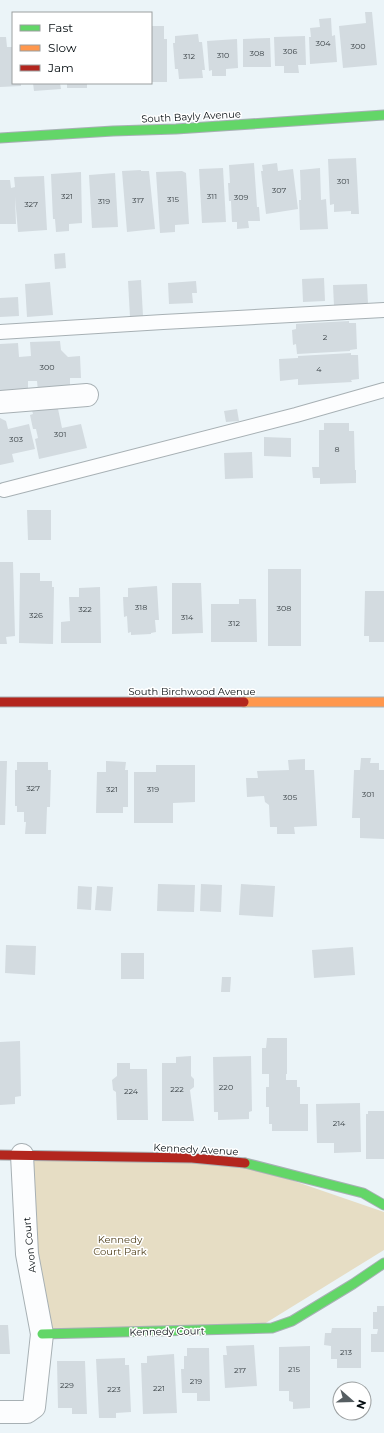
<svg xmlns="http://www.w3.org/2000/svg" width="384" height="1433" font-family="Montserrat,sans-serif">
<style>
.green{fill:#e6ddc4}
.building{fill:#d3dbe0}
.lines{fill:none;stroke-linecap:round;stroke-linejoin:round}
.lane-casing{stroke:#a7b0b4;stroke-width:16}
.street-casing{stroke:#a7b0b4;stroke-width:24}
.fast-casing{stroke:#a7b0b4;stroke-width:11}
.slow-casing{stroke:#a7b0b4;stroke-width:11}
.jam-casing{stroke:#a7b0b4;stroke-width:11}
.lane{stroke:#fcfdfe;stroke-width:14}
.street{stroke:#fcfdfe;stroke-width:22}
.fast{stroke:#63d668;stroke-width:9}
.slow{stroke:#ff974d;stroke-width:9}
.jam{stroke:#b3261e;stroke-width:9}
.labels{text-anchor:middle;stroke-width:3;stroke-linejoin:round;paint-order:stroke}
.number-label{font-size:8px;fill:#3c4448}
.street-label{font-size:10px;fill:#060e12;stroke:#fff}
.park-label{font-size:10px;fill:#53431f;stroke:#fff}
</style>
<rect width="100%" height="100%" fill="#ebf4f8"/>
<!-- green -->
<polygon class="green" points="22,1155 239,1162 384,1212 384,1250 256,1329 42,1334"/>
<!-- building -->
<g class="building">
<polygon points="365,12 372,12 377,65 343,68 339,26 366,23"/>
<polygon points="331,18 332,36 335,35 337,62 310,64 309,37 311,37 310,28 320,27 319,19"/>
<polygon points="151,26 164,26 164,39 167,39 167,82 151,82"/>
<polygon points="198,34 199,42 202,42 205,70 202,70 203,78 179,79 178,69 175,69 173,43 175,43 175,36"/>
<polygon points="305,36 306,65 298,65 299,73 284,73 284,66 275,66 274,37"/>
<polygon points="0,37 6,37 7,47 13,47 13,83 21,83 21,86 0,87"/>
<polygon points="270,38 271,67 243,67 243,39"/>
<polygon points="237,39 238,68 226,69 226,76 212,76 212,70 209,71 207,41"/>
<polygon points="33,83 60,83 61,89 34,91"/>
<rect x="67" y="83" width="20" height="5"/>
<polygon points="356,158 359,214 351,214 351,211 334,212 334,204 330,205 328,159"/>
<polygon points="254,163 257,207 259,207 260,221 248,221 249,228 237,229 237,222 232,222 231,201 229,201 228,183 230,183 229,165"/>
<polygon points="277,163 278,171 293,169 298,209 266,214 261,171 263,171 262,165"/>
<polygon points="223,168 226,222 202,223 199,169"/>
<polygon points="320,168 321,200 326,199 328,229 300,230 299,200 301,200 300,170"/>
<polygon points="141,170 141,171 149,171 155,229 127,232 122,171"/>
<polygon points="182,171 186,173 189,224 175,225 175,232 160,233 156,172"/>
<polygon points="81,172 82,223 69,224 69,231 56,232 55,219 53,219 51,174"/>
<polygon points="115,173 118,227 92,228 89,175"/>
<polygon points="44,176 47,230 18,232 15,197 16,224 0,224 0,180 10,180 11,188 15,187 14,177"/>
<polygon points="65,253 66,268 55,269 54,254"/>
<polygon points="324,278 325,301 303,302 302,279"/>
<polygon points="141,280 143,316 130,317 128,281"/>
<polygon points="196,281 197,293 192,293 193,303 169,304 168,283"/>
<polygon points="50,282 53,315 27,317 25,284"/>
<polygon points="367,284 368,304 334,306 333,285"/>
<polygon points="18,297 19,316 0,317 0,298"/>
<polygon points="349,321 349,323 356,323 357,349 350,350 350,351 297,354 296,344 293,345 292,330 296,329 296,324"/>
<polygon points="60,341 61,350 68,357 80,356 81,378 70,378 70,389 38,391 37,381 28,381 28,391 0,393 0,344 18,343 19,357 31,356 30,342"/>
<polygon points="351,353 351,355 358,355 359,379 351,380 352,382 298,385 298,379 280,381 279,359 298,358 298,356"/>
<polygon points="57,404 62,428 81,424 87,448 39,459 35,439 38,438 36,429 33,429 30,415 33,414 32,410"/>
<polygon points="237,409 239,421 226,422 224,411"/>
<polygon points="0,418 6,421 8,429 29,424 35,449 12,454 14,462 0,465"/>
<polygon points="324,423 349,423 349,431 354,431 355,470 356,470 356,483 320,484 320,478 313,478 312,467 319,467 319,430 324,430"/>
<polygon points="264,437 291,438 291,457 264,456"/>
<polygon points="252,452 253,478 225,479 224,453"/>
<polygon points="27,510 51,510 51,540 28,540"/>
<polygon points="0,562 13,562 15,636 6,637 7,644 0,644"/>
<rect x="268" y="569" width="33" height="77"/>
<polygon points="20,573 40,573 40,581 52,581 52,587 54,587 53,644 19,643"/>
<polygon points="172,583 201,583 203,633 172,634"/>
<polygon points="157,586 159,620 155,620 156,632 151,633 151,634 131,635 131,632 128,633 127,616 124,617 123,597 128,597 128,588"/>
<polygon points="100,587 101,643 61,643 61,622 70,621 69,597 79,597 79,588"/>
<polygon points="365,591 384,591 384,642 369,642 369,636 364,636"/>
<polygon points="239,599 256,599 257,642 211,642 211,604 239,604"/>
<polygon points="361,758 371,758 370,763 379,763 379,770 384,770 384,839 360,838 360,818 352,818 354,770 360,770"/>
<polygon points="305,759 305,770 314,770 317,826 294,827 295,834 277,834 277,827 270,827 269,805 265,802 264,796 247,797 246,778 258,778 257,771 289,770 288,760"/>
<polygon points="0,761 7,761 5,825 0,825"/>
<polygon points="106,761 126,762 125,770 128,770 128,807 123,807 123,813 96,813 97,772 106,772"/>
<polygon points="17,762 48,762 48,770 51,770 50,807 47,807 46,834 25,834 26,822 24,822 24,812 17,812 17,806 15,806 15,770 17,770"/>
<polygon points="156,765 195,765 195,802 173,803 173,823 134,823 134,772 156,772"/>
<polygon points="158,884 195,885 194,912 157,911"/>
<polygon points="201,884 222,885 221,912 200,911"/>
<polygon points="241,884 275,886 273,917 239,915"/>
<polygon points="78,886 92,887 91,910 77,909"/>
<polygon points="97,886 113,887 111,911 95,910"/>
<polygon points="6,945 36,946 35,975 5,973"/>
<polygon points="353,947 355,975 314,978 312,950"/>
<rect x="121" y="953" width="23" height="26"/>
<polygon points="222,977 231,977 230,992 221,992"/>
<polygon points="267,1038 287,1038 287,1074 286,1074 286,1080 297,1080 297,1087 300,1087 300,1104 308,1104 308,1131 272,1131 272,1124 269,1124 269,1107 266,1107 266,1087 269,1087 269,1074 262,1074 262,1048 266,1048"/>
<polygon points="20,1041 21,1096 15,1097 15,1104 0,1105 0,1042"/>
<polygon points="191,1056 191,1076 194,1079 194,1087 190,1090 194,1121 162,1121 162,1063 176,1063 176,1057"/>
<polygon points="251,1056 252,1111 249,1112 249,1119 218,1120 218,1112 214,1112 213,1057"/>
<polygon points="117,1063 130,1063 130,1069 147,1069 148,1120 117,1120 116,1092 113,1090 112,1080 117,1076"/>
<polygon points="360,1103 361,1152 334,1153 334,1143 317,1143 316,1104"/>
<polygon points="368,1111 384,1111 384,1159 366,1159 366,1114 368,1114"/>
<polygon points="377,1306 384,1306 384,1352 371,1352 371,1334 377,1334 378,1329 373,1329 373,1312 377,1312"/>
<polygon points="0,1325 8,1325 10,1354 0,1354"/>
<polygon points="332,1328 361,1328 361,1368 337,1368 337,1359 331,1359 331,1346 324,1345 325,1333 331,1333"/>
<polygon points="254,1345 257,1386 225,1388 223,1355 227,1355 226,1346"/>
<polygon points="310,1346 310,1408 293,1409 293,1402 289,1401 289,1391 279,1391 279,1347"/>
<polygon points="187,1348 209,1348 210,1401 197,1401 197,1393 182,1393 181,1369 184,1369 184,1356 187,1356"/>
<polygon points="174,1354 177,1413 143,1414 141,1363 147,1363 147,1356"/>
<polygon points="125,1358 125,1365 129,1365 131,1412 116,1413 116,1418 99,1418 96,1359"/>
<polygon points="57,1361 85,1361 87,1414 72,1414 72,1408 58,1408"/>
</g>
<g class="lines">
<!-- lane casing -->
<g class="lane-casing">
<g id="lane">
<polyline points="0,332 163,322 384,310"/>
<polyline points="4,490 296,415 384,390"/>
</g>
</g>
<!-- street casing -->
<g class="street-casing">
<g id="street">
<polyline points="0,402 87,395"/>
<polyline points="0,1412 27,1412 34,1407 42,1334 27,1254 22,1155"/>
</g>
</g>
<!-- fast casing -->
<g class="fast-casing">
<g id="fast">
<polyline points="0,138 113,131 176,129 384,115"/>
<polyline points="245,1163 363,1193 384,1205"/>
<polyline points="42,1334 272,1328 292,1321 353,1284 384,1263"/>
</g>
</g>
<!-- slow casing -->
<g class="slow-casing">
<polyline id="slow" points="244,702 384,702"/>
</g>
<!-- jam casing -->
<g class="jam-casing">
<g id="jam">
<polyline points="0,702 244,702"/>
<polyline points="0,1155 192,1158 245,1163"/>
</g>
</g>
<!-- lane -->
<use href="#lane" class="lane"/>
<!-- street -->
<use href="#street" class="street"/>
<!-- fast -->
<use href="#fast" class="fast"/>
<!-- slow -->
<use href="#slow" class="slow"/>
<!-- jam -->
<use href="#jam" class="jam"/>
</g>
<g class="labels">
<!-- number labels -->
<g class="number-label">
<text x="323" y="46">304</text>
<text x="358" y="49">300</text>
<text x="290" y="54">306</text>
<text x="257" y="56">308</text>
<text x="223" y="58">310</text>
<text x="189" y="59">312</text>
<text x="343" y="184">301</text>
<text x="279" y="193">307</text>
<text x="67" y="199">321</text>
<text x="212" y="199">311</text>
<text x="241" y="200">309</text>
<text x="173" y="202">315</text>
<text x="138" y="203">317</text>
<text x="104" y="204">319</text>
<text x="31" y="207">327</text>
<text x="325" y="340">2</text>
<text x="47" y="370">300</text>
<text x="319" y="372">4</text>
<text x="60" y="437">301</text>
<text x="16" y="442">303</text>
<text x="337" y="452">8</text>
<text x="141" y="610">318</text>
<text x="284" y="611">308</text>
<text x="85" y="612">322</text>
<text x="36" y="618">326</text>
<text x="187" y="620">314</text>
<text x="234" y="626">312</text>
<text x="33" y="791">327</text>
<text x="112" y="792">321</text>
<text x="153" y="792">319</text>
<text x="368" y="797">301</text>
<text x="290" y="800">305</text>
<text x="226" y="1090">220</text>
<text x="177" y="1092">222</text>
<text x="131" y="1094">224</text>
<text x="339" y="1126">214</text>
<text x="346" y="1355">213</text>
<text x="294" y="1372">215</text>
<text x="240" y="1373">217</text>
<text x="196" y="1384">219</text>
<text x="67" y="1388">229</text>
<text x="159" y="1391">221</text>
<text x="114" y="1392">223</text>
</g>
<!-- street labels -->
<g class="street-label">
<text transform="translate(191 116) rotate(-3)" y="4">South Bayly Avenue</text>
<text x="192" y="695">South Birchwood Avenue</text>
<text transform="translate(196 1149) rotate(3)" y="4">Kennedy Avenue</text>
<text transform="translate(29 1245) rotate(-96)" y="4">Avon Court</text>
<text transform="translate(167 1331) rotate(-1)" y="4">Kennedy Court</text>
</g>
<!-- park labels -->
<g class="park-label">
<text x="120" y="1243">Kennedy<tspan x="120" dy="12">Court Park</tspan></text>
</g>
</g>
<!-- legend -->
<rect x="12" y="12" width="140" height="72" fill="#ffffff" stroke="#9b9fa0"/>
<rect x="20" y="25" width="20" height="6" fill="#63d668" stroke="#9b9fa0"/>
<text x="48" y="32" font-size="12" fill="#060e12">Fast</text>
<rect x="20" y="45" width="20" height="6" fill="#ff974d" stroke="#9b9fa0"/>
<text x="48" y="52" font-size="12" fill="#060e12">Slow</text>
<rect x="20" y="65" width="20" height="6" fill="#b3261e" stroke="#9b9fa0"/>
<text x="48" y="72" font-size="12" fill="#060e12">Jam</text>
<!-- north arrow -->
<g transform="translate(352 1401) rotate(110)"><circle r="19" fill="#ffffff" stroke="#9b9fa0"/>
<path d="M0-3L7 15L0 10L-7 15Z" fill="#565e62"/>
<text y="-6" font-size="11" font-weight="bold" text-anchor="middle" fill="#060e12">N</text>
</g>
</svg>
